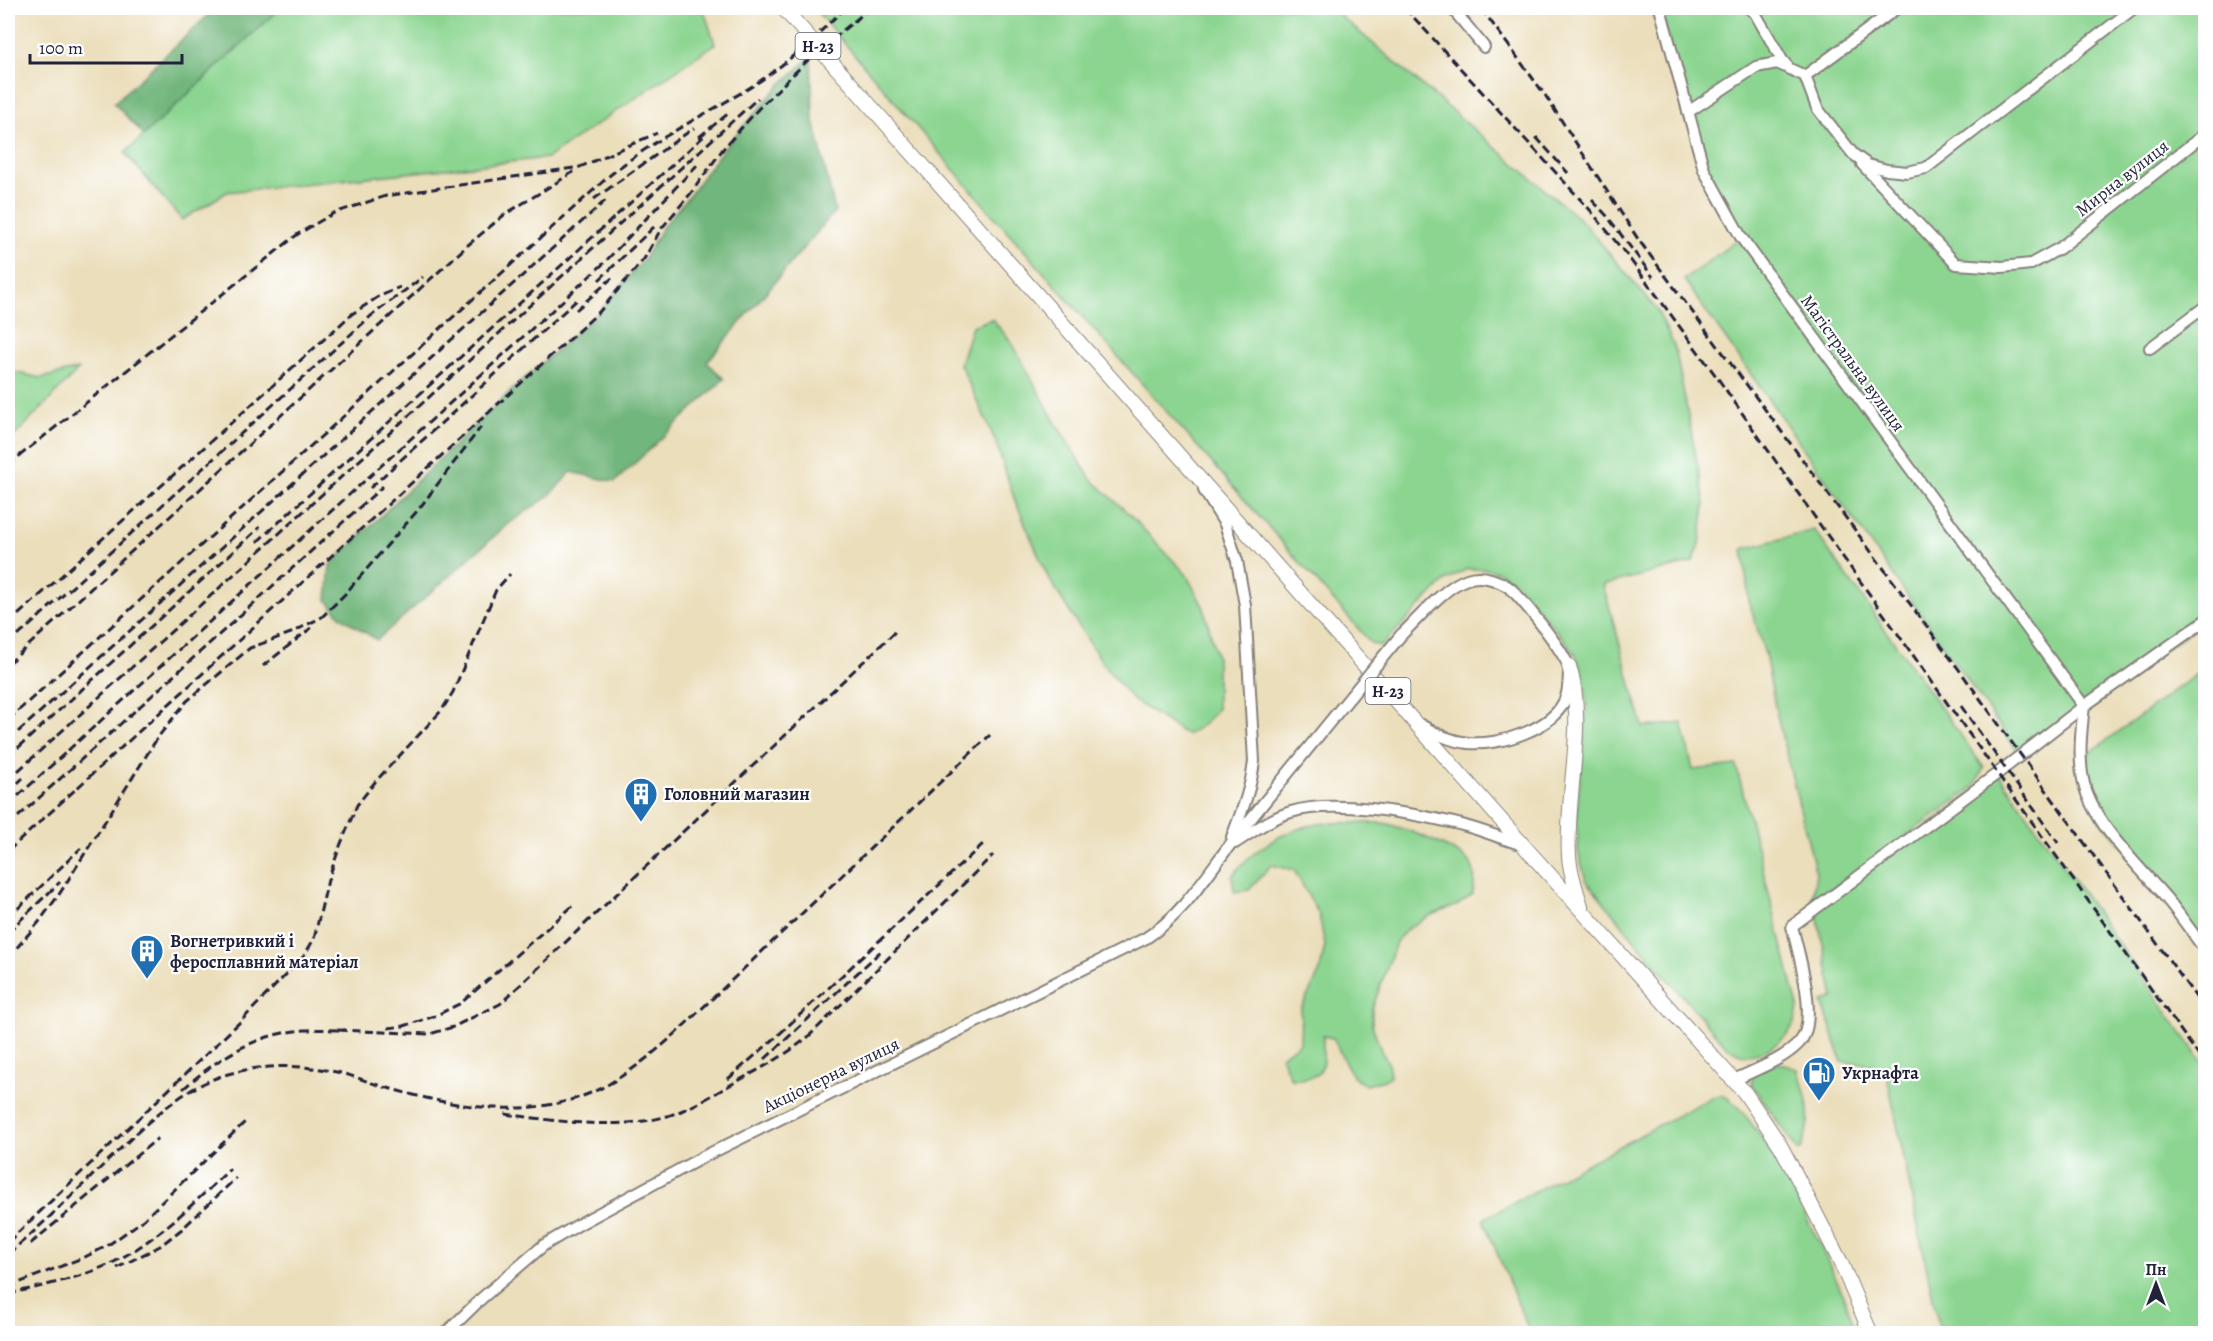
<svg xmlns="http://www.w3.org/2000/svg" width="2213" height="1341" font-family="Alegreya,serif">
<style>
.green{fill:#8cd591;stroke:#577c66;stroke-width:1.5}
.forest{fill:#71b67b;stroke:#4a6c5b;stroke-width:1.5}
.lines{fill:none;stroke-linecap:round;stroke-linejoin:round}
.minor-casing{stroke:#86807b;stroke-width:14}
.major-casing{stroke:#86807b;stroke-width:16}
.minor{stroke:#fff;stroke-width:10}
.major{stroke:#fff;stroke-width:14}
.rail{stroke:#22223b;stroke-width:3;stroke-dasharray:9 4.5;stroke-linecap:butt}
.minor-bridge-casing{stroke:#86807b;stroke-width:14;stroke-linecap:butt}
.major-bridge-casing{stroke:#86807b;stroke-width:16;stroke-linecap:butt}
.minor-bridge{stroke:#fff;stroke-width:10}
.major-bridge{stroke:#fff;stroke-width:14}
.labels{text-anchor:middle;stroke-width:4.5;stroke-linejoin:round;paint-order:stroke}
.shield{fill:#fff;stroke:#646476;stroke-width:1.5}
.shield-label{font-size:16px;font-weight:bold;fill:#22223b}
.street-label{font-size:18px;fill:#22223b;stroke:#fff}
.poi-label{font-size:18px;font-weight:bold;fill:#22223b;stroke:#fff;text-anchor:start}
</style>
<rect width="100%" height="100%" fill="#fff"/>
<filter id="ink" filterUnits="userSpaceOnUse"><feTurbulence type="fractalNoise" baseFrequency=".0167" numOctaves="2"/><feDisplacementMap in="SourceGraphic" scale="12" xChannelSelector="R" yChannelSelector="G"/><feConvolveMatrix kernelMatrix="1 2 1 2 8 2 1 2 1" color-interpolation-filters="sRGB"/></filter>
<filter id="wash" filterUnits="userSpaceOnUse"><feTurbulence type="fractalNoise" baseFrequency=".008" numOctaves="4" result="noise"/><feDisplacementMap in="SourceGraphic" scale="24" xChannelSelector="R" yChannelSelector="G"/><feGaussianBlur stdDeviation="1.35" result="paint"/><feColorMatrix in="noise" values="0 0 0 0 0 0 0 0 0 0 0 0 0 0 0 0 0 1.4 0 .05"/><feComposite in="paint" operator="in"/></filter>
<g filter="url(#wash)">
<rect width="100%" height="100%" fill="#ebdebb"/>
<!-- green -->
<g class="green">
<polygon points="280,8 703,8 715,44 547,158 227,192 182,220 125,153"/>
<path d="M814 8H1331L1583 222 1657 310 1675 348 1705 503 1700 544 1693 562 1603 585 1643 727 1682 723 1693 770 1736 765 1798 1007C1797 1013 1796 1020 1793 1026 1785 1040 1765 1055 1747 1055 1740 1056 1732 1050 1726 1046L1641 948 1586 880 1578 852 1577 812 1587 704 1583 674 1575 653 1521 588 1501 573 1484 569H1467L1445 581 1381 646 1372 644 992 214Z"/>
<polygon points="1660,8 2205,8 2205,620 2021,756 1684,280 1741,237 1704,170"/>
<polygon points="992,319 1012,343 1058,427 1090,478 1127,512 1186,574 1204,608 1217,658 1217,709 1205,723 1187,735 1133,700 1104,665 1076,622 1048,577 1014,498 995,440 960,364 972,326"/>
<polygon points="79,369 8,443 8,371 41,378"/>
<polygon points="1814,530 1984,768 1974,787 1812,903 1816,873 1777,716 1765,654 1749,601 1743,549"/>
<polygon points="2205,668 2205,946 2099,818 2083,770 2087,755"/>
<polygon points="1998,773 2205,1066 2205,1333 1940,1333 1885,1066 1842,1062 1822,1001 1834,998 1816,910"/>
<path d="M1360 823C1369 823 1380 822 1388 824 1406 829 1465 851 1472 866 1476 875 1474 884 1473 894L1458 905 1429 916 1407 929 1397 940 1372 1009V1025L1382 1053 1388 1062 1390 1076 1384 1080 1366 1085C1347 1076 1343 1056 1333 1038L1323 1036C1322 1066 1330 1079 1291 1079L1281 1056 1300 1043 1301 1009 1320 971 1325 945 1319 915 1294 870 1271 865 1249 890 1234 892 1232 876C1252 850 1285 829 1318 824 1332 822 1346 823 1360 823Z"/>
<path d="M1778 1063 1797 1069C1803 1083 1810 1106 1808 1122 1807 1132 1804 1142 1801 1151H1798L1752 1085C1750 1071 1767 1068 1778 1063Z"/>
<path d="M1721 1095C1754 1104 1819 1242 1835 1277 1844 1295 1850 1315 1857 1333H1530L1483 1219 1712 1097Z"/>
</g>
<!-- forest -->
<g class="forest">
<polygon points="216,8 280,8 144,135 114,103"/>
<polygon points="811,57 813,117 835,211 707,362 724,379 615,482 571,472 549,496 507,525 377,640 341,617 327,600 330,565 503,398 600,311 644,259 661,229 691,193 723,149 780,85"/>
</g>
</g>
<g filter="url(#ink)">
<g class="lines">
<!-- minor casing -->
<g class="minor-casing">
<g id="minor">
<polyline points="1452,8 1484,47"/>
<polyline points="1660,8 1704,170 1741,237 2084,706"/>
<polyline points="1749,8 1755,13 1782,60 1788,67"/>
<polyline points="1805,76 1897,8"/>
<polyline points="1688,112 1756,67 1777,63 1805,76 1817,108 1853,154 1868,165 1887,170 1907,172 1926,168 2134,8"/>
<polyline points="1862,164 1956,264 2002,267 2031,264 2060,248 2206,133"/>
<polyline points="2150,348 2206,306"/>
<path d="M1204 490 1225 524 1237 561 1245 605 1254 761C1251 789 1242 811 1232 837"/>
<path d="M1401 635C1419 618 1444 587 1467 579 1480 574 1495 579 1507 586 1518 593 1569 657 1569 669 1569 678 1569 688 1566 697 1555 729 1499 746 1468 743 1450 741 1436 734 1421 725"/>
<path d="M2084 706C2081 732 2078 759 2084 784 2094 825 2140 867 2167 899 2181 916 2193 934 2206 951"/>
<path d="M1235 843C1252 832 1271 818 1291 812 1332 799 1411 813 1454 823 1477 828 1500 838 1523 845"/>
<path d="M1734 1080C1755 1070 1783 1060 1799 1043 1820 1021 1798 953 1792 926L1998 773 2084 706 2206 620"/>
<path d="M445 1334 482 1298 544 1245 583 1222 703 1157 1146 938C1182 915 1203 880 1229 846 1269 796 1310 746 1351 696"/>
</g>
</g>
<!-- major casing -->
<g class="major-casing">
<g id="major">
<polyline points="852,85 1523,845 1745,1093 1780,1145 1797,1177 1841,1263 1871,1334"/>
<path d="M1569 666C1587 722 1565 796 1569 856 1570 873 1576 889 1581 906"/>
</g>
</g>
<!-- minor -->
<use href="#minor" class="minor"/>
<!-- major -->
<use href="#major" class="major"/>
<!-- rail -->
<g class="rail">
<polyline points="1405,8 1591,211 1629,258 1719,380 1823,529 2206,1066"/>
<polyline points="1481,8 1545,95 1638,239 1963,675 2206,1011"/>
<polyline points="699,137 729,113"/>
<polyline points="1536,137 1568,173"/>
<polyline points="594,199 694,128"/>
<polyline points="1592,200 1607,216 1653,277"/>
<polyline points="599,280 657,224"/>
<polyline points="576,310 612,278"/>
<polyline points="8,465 298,234 334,213 386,196 580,167 657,133"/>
<polyline points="370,488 579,298"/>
<polyline points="257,542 705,135"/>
<polyline points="8,624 352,314 378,297 400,287"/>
<polyline points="8,645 371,316 423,277"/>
<polyline points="8,664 468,245 504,215 575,171"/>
<polyline points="263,666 311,628"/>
<polyline points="1961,706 2058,843"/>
<path d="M8 720 609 176C651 141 699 118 746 90 785 66 813 39 845 8"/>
<polyline points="8,741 607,199"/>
<polyline points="8,757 260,527"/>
<polyline points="8,780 758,98"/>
<polyline points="8,792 23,778"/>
<polyline points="8,805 602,265 700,162"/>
<polyline points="8,826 383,486"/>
<polyline points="8,851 600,311 644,259 661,229 691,193 723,149 759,108 811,57 870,8"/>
<polyline points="8,918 81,848"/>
<polyline points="8,932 60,882"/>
<polyline points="8,958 39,922 60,893 158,737 187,701 250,648 291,633 322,617 345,594 418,510 481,427"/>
<polyline points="388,1028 404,1026 435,1016 461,1003 575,904"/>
<polyline points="338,1030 430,1034 453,1027 500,1004 896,631"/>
<polyline points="765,1059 881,951"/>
<polyline points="728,1079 774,1039 983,844"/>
<path d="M183 1089C218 1058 257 1033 305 1030 319 1029 333 1030 346 1030"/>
<path d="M505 1114C556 1121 613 1130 664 1117 689 1110 712 1095 734 1083 760 1069 785 1056 808 1037L993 855"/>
<polyline points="8,1242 240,1022 304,956 314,939 328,880 340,846 357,805 375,782 442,710 453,692 496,590 510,574"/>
<polyline points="30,1244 158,1138"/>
<path d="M8 1254C45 1223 79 1188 114 1155 147 1123 182 1087 228 1074 262 1065 297 1064 331 1071 351 1074 369 1083 388 1088 459 1109 541 1122 609 1084 633 1070 654 1053 674 1035L990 735"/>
<polyline points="117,1268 160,1246 182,1229 236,1178"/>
<polyline points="8,1287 87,1256 107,1246 142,1221 246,1121"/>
<path d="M8 1294C43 1286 81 1278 114 1262 158 1239 194 1203 230 1169"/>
</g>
<!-- minor-bridge casing -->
<g class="minor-bridge-casing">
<polyline id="minor-bridge" points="1351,696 1401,635"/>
</g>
<!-- major-bridge casing -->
<g class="major-bridge-casing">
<polyline id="major-bridge" points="783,8 852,85"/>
</g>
<!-- minor-bridge -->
<use href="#minor-bridge" class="minor-bridge"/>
<!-- major-bridge -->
<use href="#major-bridge" class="major-bridge"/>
</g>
</g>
<!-- icons -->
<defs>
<g id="building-pin" transform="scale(1.725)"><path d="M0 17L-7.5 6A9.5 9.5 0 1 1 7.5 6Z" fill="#1f6fb2" stroke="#fff"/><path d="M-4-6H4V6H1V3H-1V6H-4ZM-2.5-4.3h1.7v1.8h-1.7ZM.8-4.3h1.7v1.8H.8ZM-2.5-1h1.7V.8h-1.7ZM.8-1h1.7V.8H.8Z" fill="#fff"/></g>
<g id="fuel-pin" transform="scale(1.725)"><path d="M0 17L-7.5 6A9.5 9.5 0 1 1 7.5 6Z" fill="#1f6fb2" stroke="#fff"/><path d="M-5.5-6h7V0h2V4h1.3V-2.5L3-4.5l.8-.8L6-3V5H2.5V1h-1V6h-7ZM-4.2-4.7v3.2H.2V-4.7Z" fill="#fff"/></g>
</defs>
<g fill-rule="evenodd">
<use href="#building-pin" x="641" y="794"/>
<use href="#building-pin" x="147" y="951"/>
<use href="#fuel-pin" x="1819" y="1073"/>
</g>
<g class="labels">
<!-- shield labels -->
<g class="shield">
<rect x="795.5" y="33" width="45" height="26" rx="4.5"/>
<rect x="1365.5" y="678" width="45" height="26" rx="4.5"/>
</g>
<g class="shield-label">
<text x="818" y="52">Н-23</text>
<text x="1388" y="697">Н-23</text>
</g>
<!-- street labels -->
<g class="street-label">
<text transform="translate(2122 178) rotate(-38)" y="6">Мирна вулиця</text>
<text transform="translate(1853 363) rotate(54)" y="6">Магістральна вулиця</text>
<text transform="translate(831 1075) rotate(-26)" y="6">Акціонерна вулиця</text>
</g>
<!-- poi labels -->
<g class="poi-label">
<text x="664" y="800">Головний магазин</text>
<text x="170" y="947">Вогнетривкий і<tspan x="170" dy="21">феросплавний матеріал</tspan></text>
<text x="1842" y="1079">Укрнафта</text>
</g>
</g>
<!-- margin -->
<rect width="2213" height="1341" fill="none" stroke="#fff" stroke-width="30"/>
<!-- north arrow -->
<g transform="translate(2156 1284)" stroke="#ffffff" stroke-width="4.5" paint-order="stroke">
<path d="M0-4.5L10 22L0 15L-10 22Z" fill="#22223b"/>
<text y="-9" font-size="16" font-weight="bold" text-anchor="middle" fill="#22223b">Пн</text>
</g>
<!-- scale -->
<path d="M30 54v9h152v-9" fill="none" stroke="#22223b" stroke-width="3"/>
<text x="39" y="54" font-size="18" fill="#22223b" stroke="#ffffff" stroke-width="4.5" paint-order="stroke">100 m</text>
</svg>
